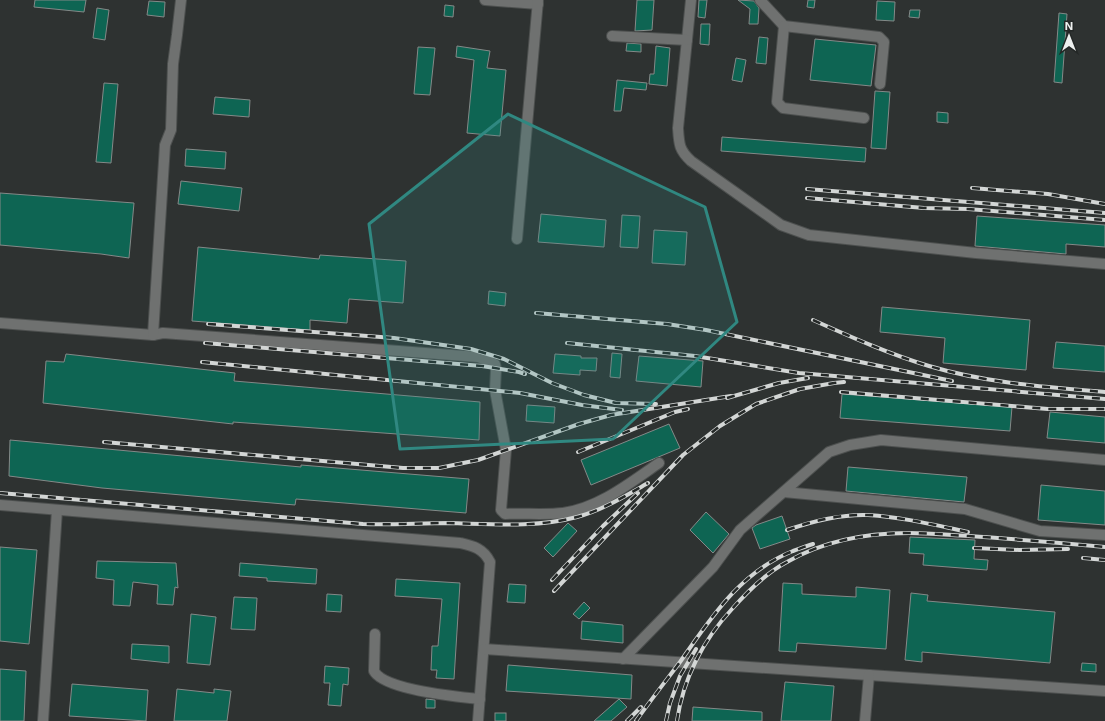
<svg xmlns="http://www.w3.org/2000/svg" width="1105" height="721" font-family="Inter,sans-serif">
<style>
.building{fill:#0e6553;stroke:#848988}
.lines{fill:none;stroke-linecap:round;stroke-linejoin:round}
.minor-casing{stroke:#4d504f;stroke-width:12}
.minor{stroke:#6f7170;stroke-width:10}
.rail-casing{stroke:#d3d6d5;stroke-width:4}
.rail{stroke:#242827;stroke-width:2.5;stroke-dasharray:8;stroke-linecap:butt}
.marked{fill:#308881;fill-opacity:0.2;stroke:#308881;stroke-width:3;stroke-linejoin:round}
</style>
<rect width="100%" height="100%" fill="#2e3231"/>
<!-- building -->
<g class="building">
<polygon points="35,0 86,0 84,12 34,7"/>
<polygon points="637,0 654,0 652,30 635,31"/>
<polygon points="699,0 707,0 705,18 698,17"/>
<polygon points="738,0 754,1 759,8 758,24 749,24 750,9"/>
<polygon points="808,0 815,0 814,8 807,7"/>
<polygon points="149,1 165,2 164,17 147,15"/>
<polygon points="877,1 895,2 894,21 876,20"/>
<polygon points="445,5 454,6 453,17 444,16"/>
<polygon points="97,8 109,10 105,40 93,38"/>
<polygon points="910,10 920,10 919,18 909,17"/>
<polygon points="1059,13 1067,14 1062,83 1054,82"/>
<polygon points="701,24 710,24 709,45 700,44"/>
<polygon points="759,37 768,38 766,64 756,63"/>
<polygon points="815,39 876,45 871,86 810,80"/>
<polygon points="627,43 641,44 641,52 626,51"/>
<polygon points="457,46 490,51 487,68 506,70 500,136 467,133 474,60 456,57"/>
<polygon points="656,46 670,48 667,86 649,84 650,74 654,74"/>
<polygon points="418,47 435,48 430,95 414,94"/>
<polygon points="736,58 746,60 742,82 732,80"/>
<polygon points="617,80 647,83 646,90 624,88 621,111 614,111"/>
<polygon points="104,83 118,84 111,163 96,162"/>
<polygon points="875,91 890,92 886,149 871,148"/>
<polygon points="215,97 250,100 249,117 213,114"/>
<polygon points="937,112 948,113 948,123 937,122"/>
<polygon points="722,137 866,148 865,162 721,151"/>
<polygon points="186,149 226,152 225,169 185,166"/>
<polygon points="181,181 242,188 239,211 178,204"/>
<polygon points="0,193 134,203 129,258 101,254 0,245"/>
<polygon points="541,214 606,220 604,247 538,242"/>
<polygon points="622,215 640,216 638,248 620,247"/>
<polygon points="977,216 1105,225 1105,247 1066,244 1066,254 975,246"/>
<polygon points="654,230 687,232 685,265 652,263"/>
<polygon points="198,247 319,259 320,255 406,261 403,303 349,299 347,323 310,320 310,330 192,321"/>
<polygon points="489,291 506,293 505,306 488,304"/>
<polygon points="882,307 1030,320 1026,370 943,363 945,338 880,332"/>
<polygon points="1056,342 1105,346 1105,372 1053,368"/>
<polygon points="612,353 622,354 620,378 610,377"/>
<polygon points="66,354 235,373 234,381 480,402 479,440 233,422 233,424 43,403 46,361 64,362"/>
<polygon points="555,354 581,356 581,358 597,358 596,371 580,370 580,375 553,373"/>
<polygon points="639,356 703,361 701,387 636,381"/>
<polygon points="842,394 1012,407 1010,431 840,418"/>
<polygon points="527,405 555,407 554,423 526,421"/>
<polygon points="1050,412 1105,417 1105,443 1047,438"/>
<polygon points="669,424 680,448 591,485 581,460"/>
<polygon points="10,440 301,467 301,465 469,479 466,513 296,499 295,505 102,488 9,476"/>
<polygon points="848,467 967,477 964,502 846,491"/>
<polygon points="1041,485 1105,491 1105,525 1038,520"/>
<polygon points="706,512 729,534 713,553 690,530"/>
<polygon points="782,516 790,539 760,549 752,528 756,525"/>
<polygon points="568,523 577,531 553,557 544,548"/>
<polygon points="910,537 975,540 974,559 988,560 987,570 923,565 924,554 909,553"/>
<polygon points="0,547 37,550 29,644 0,641"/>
<polygon points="97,561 176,563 178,588 175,587 173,605 157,604 158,585 133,582 130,606 113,605 114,580 96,578"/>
<polygon points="240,563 317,569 316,584 267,581 267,578 239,576"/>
<polygon points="396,579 460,583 454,679 436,678 437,670 431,670 432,646 438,646 442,599 395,596"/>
<polygon points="783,583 802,584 802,594 856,597 856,587 890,590 886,649 797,643 796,652 779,651"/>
<polygon points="509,584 526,585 525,603 507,602"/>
<polygon points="911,593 928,595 927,601 1055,612 1050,663 922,652 922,662 905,660"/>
<polygon points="327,594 342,595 341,612 326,611"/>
<polygon points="234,597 257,598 255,630 231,629"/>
<polygon points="584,602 590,608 579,619 573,614"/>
<polygon points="191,614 216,617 210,665 187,663"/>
<polygon points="582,621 623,625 623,643 581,639"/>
<polygon points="132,644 169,646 169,663 131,659"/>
<polygon points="1082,663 1096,664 1096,672 1081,671"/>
<polygon points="508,665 632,675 631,699 506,691"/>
<polygon points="325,666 349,668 348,685 343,684 341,706 328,705 330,683 324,683"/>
<polygon points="0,669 26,671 24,721 0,721"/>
<polygon points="785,682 834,686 831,721 781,721"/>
<polygon points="72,684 148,690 146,721 69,716"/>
<polygon points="177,689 214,693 214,689 231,691 227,721 174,721"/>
<polygon points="426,699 435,700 435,708 426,708"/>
<polygon points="619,699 627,707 611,721 594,721"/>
<polygon points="693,707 762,712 762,721 692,721"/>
<rect x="495" y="713" width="11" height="8"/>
</g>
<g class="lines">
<!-- minor casing -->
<g class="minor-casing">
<g id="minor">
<polyline points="485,0 538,4"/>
<path d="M691 0 678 128C679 144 679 150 691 161L781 225 809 235 976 253 1105 264"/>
<polyline points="760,0 784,26 879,37 884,42 880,84"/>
<polyline points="784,26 777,102 783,108 864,118"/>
<polyline points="612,36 687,40"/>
<polyline points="517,239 538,0"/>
<path d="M0 323 153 335 163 333 478 357 495 364 496 369 495 390 506 450 501 510 505 514C522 513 546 515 563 513 599 508 630 483 659 463"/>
<polyline points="153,335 165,145 171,130 173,64 177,35 181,0"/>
<polyline points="784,492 965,509 1040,531 1105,535"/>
<path d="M0 505 460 543C473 546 483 548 490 562L478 721"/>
<path d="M375 634 374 671C384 690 458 697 480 699"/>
<polyline points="484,649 1105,691"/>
<polyline points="623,659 713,567 740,530 829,452 850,445 881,440 1105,460"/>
<polyline points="43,721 57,510"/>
<polyline points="865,721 869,675"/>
</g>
</g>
<!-- minor -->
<use href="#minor" class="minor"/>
<!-- rail casing -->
<g class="rail-casing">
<g id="rail">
<polyline points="972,188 1048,194 1105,204"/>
<polyline points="807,189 1105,213"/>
<polyline points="807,198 924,208 968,209 1105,220"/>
<polyline points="536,313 667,324 706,330 952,381"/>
<path d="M813 320C851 337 889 354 929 366 986 383 1045 387 1105 392"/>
<polyline points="208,324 394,338 471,349 504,359 552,383 584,395 616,403 656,404"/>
<polyline points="205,343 482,366 519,372 525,374"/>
<polyline points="567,343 695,356 799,373 1105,399"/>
<polyline points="202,362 520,393 582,405 622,410"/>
<polyline points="841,392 1048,409 1105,409"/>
<polyline points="727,398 779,383 808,378"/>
<polyline points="104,442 403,468 439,468 478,460 579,424 611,415 731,396"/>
<polyline points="578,452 675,412 688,409"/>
<path d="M0 493 363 524C392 525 420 523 449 523 491 524 536 528 577 517 603 510 625 496 648 483"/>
<path d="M787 530C813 521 840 514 868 515 902 517 935 525 968 532"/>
<polyline points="974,548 1019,550 1068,549"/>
<polyline points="1083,558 1105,560"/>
<polyline points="552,580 603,526 638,493"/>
<polyline points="554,591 683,455 720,426 756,404 800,389 834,383 844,382"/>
<polyline points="627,721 641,707"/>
<path d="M636 721C650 701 665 682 680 662 711 618 740 572 793 551 799 549 806 546 813 544"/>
<polyline points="666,721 670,703 680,676 696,649"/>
<path d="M677 721C683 679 703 640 732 609 747 592 766 573 787 562 823 541 867 533 909 533 929 533 949 535 969 536 1015 539 1060 543 1105 547"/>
</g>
</g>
<!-- rail -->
<use href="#rail" class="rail"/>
</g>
<!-- marked area -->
<path class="marked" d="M508 114 705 207 737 322 613 439 400 449 369 224Z"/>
<!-- north arrow -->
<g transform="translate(1069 36)" stroke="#242827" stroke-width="3" paint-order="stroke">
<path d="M0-3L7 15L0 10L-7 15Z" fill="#edf0ef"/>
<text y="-6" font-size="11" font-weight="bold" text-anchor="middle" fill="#edf0ef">N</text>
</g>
</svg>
